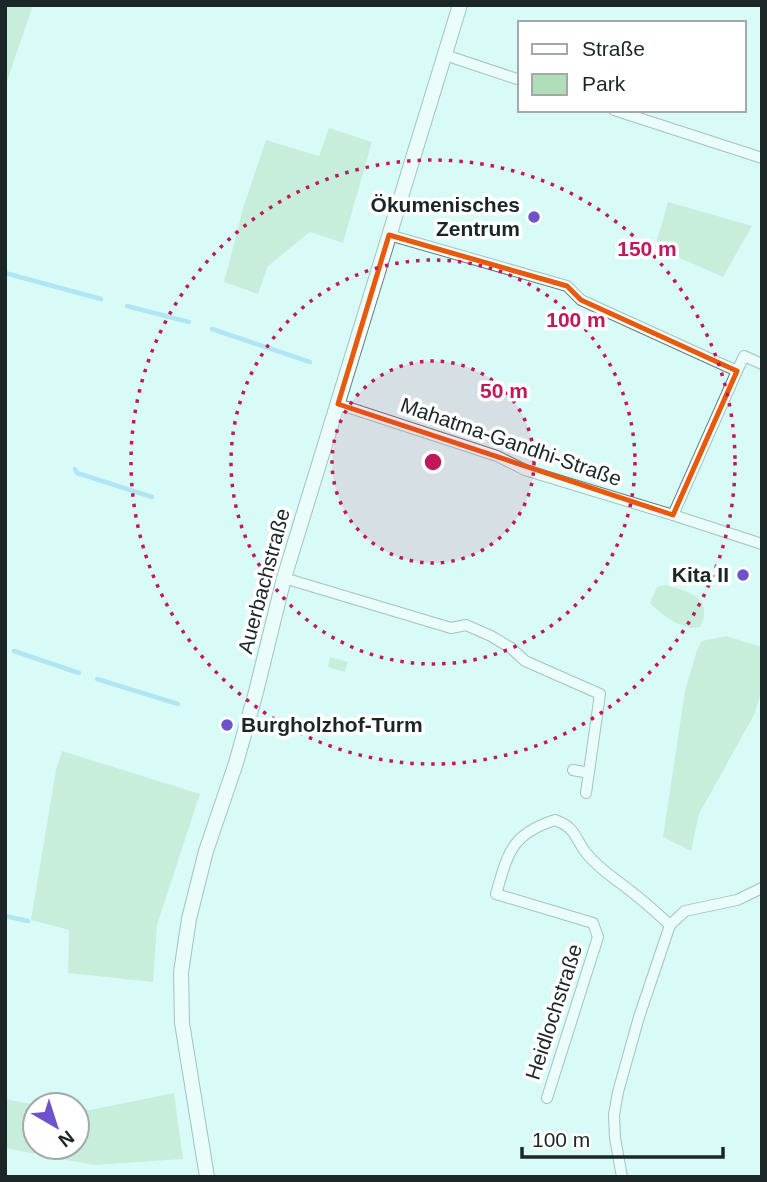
<svg xmlns="http://www.w3.org/2000/svg" width="767" height="1182" font-family="Helvetica,sans-serif">
<style>
.green{fill:#b1deb9}
.lines{fill:none;stroke-linecap:round;stroke-linejoin:round}
.stream{stroke:#7eccf0;stroke-width:4.5}
.minor-casing{stroke:#5f7f7c;stroke-width:12}
.secondary-casing{stroke:#5f7f7c;stroke-width:16}
.minor{stroke:#fff;stroke-width:10}
.secondary{stroke:#fff;stroke-width:14}
.marked{fill:none;stroke:#e8590c;stroke-width:5;stroke-linejoin:round}
.ring{fill:none;stroke:#c2185b;stroke-width:3.5;stroke-dasharray:3.5 7}
.poi-dot{fill:#6e52cb;stroke:#fff;stroke-width:2.5}
.labels{text-anchor:middle;stroke-width:7;stroke-linejoin:round;paint-order:stroke}
.poi-label{font-size:21px;font-weight:bold;fill:#1a2726;stroke:#fff;text-anchor:end}
.street-label{font-size:21px;fill:#1a2726;stroke:#fff}
.centre{fill:#c2185b;stroke:#fff;stroke-width:3.5}
.ring-label{font-size:21px;text-anchor:middle;font-weight:bold;fill:#c2185b;stroke:#fff;stroke-width:7;stroke-linejoin:round;paint-order:stroke}
</style>
<rect width="100%" height="100%" fill="#d8fbf8"/>
<!-- green -->
<g class="green">
<polygon points="5,5 33,5 5,87"/>
<polygon points="329,128 372,142 343,243 310,232 268,266 258,294 224,282 244,205 266,140 319,156"/>
<polygon points="668,202 752,226 723,277 655,247"/>
<path d="M665 585C688 591 715 598 700 627 682 631 662 615 650 603L657 587Z"/>
<polygon points="726,636 762,647 762,688 755,713 699,814 691,851 663,837 685,691 697,650 702,641"/>
<polygon points="330,657 348,662 345,672 328,667"/>
<polygon points="62,751 200,794 157,925 153,982 68,973 69,930 31,920 56,770"/>
<polygon points="174,1093 183,1159 93,1165 5,1148 5,1099 36,1105 35,1147 77,1147 77,1109 90,1110"/>
</g>
<g class="lines">
<!-- stream -->
<g class="stream">
<polyline points="5,273 101,299"/>
<polyline points="127,306 189,322"/>
<polyline points="212,329 310,362"/>
<polyline points="75,469 77,473 152,497"/>
<polyline points="14,651 79,673"/>
<polyline points="97,679 178,704"/>
<polyline points="5,916 28,921"/>
</g>
<!-- minor casing -->
<g class="minor-casing">
<g id="minor">
<polyline points="445,55 520,80"/>
<polyline points="614,110 762,158"/>
<polyline points="389,235 567,286 581,300 737,371 744,356 762,364"/>
<polyline points="338,404 497,456 525,470 673,515 737,371"/>
<polyline points="673,515 762,544"/>
<polyline points="284,578 451,628 466,625 491,636 511,648 525,661 600,694 586,793"/>
<polyline points="573,770 589,773"/>
<polyline points="670,925 685,911 737,900 762,888"/>
<path d="M547 1098 598 937 593 923 496 894C508 853 511 834 555 820 577 828 574 838 587 854 601 871 616 879 633 893 646 903 658 914 670 925L639 1017 618 1092 614 1115 615 1138 622 1177"/>
</g>
</g>
<!-- secondary casing -->
<g class="secondary-casing">
<polyline id="secondary" points="207,1177 182,1023 181,972 189,919 206,851 236,763 256,692 284,578 460,5"/>
</g>
<!-- minor -->
<use href="#minor" class="minor"/>
<!-- secondary -->
<use href="#secondary" class="secondary"/>
</g>
<!-- marked area -->
<path d="M0 0H767V1182H0ZM389 235 567 286 581 300 737 371 673 515 338 404Z" fill="#d8fbf8" fill-opacity=".55" fill-rule="evenodd"/>
<path class="marked" d="M389 235 567 286 581 300 737 371 673 515 338 404Z"/>
<!-- distance rings -->
<circle cx="433" cy="462" r="101" fill="#c2185b" fill-opacity=".12"/>
<g class="ring">
<circle cx="433" cy="462" r="101"/>
<circle cx="433" cy="462" r="202"/>
<circle cx="433" cy="462" r="302"/>
</g>
<!-- markers -->
<g class="poi-dot">
<circle cx="534" cy="217" r="7"/>
<circle cx="743" cy="575" r="7"/>
<circle cx="227" cy="725" r="7"/>
</g>
<g class="labels">
<!-- poi labels -->
<g class="poi-label">
<text x="520" y="212">Ökumenisches<tspan x="520" dy="24">Zentrum</tspan></text>
<text x="729" y="582">Kita II</text>
<text x="241" y="732" text-anchor="start">Burgholzhof-Turm</text>
</g>
<!-- street labels -->
<g class="street-label">
<text transform="translate(511 442) rotate(19)" y="7">Mahatma-Gandhi-Straße</text>
<text transform="translate(264 581) rotate(-75)" y="7">Auerbachstraße</text>
<text transform="translate(554 1012) rotate(-72)" y="7">Heidlochstraße</text>
</g>
</g>
<circle cx="433" cy="462" r="10" class="centre"/>
<g class="ring-label">
<text x="647" y="256">150 m</text>
<text x="576" y="327">100 m</text>
<text x="504" y="398">50 m</text>
</g>
<!-- border -->
<rect width="767" height="1182" fill="none" stroke="#1a2726" stroke-width="14"/>
<!-- legend -->
<rect x="518" y="21" width="228" height="91" fill="#ffffff" stroke="#a3a9a8" stroke-width="2"/>
<rect x="532" y="44" width="35" height="10" fill="#ffffff" stroke="#a3a9a8" stroke-width="2"/>
<text x="582" y="56" font-size="21" fill="#1a2726">Straße</text>
<rect x="532" y="74" width="35" height="21" fill="#b1deb9" stroke="#a3a9a8" stroke-width="2"/>
<text x="582" y="91" font-size="21" fill="#1a2726">Park</text>
<!-- north arrow -->
<g transform="translate(56 1126) rotate(141)"><circle r="33" fill="#ffffff" stroke="#a3a9a8" stroke-width="2"/>
<path d="M0-5L12 26L0 18L-12 26Z" fill="#6e52cb"/>
<text y="-10" font-size="19" font-weight="bold" text-anchor="middle" fill="#1a2726">N</text>
</g>
<!-- scale -->
<path d="M522 1147v10h201v-10" fill="none" stroke="#1a2726" stroke-width="3.5"/>
<text x="532" y="1147" font-size="21" fill="#1a2726" stroke="#ffffff" stroke-width="5" paint-order="stroke">100 m</text>
</svg>
